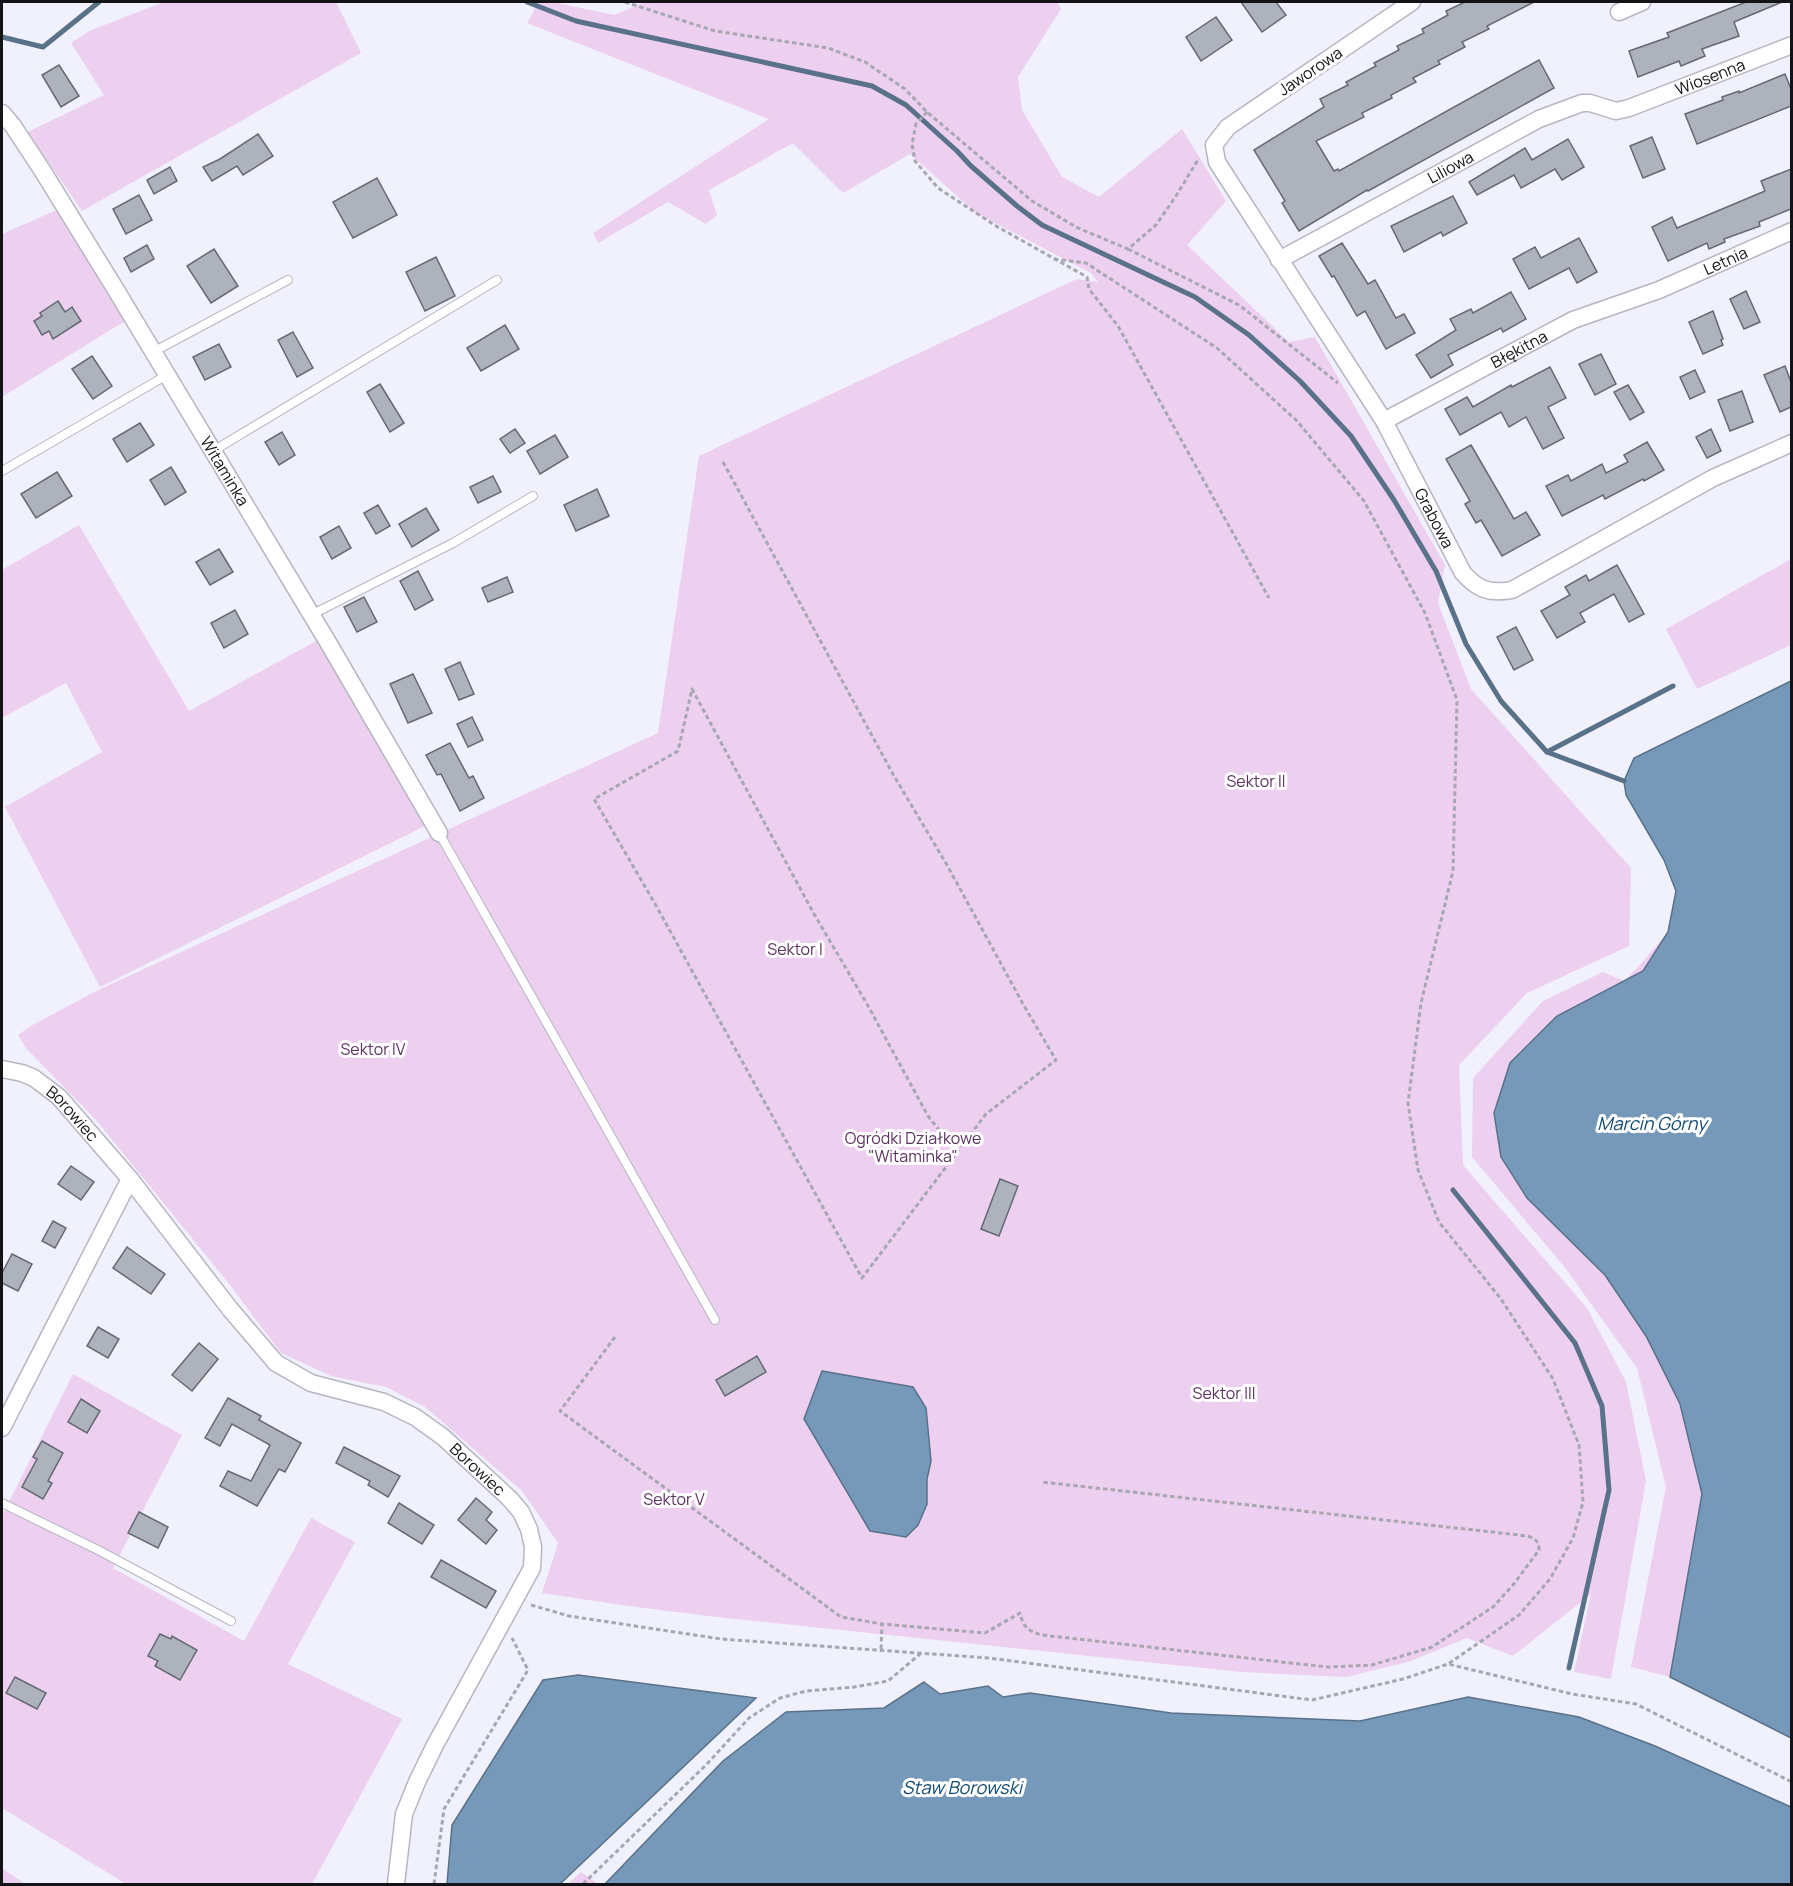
<svg xmlns="http://www.w3.org/2000/svg" width="1793" height="1886" font-family="Manrope,sans-serif">
<style>
.green{fill:#edcff0}
.water{fill:#7799b9;stroke:#597189;stroke-width:1.5}
.lines{fill:none;stroke-linecap:round;stroke-linejoin:round}
.stream{stroke:#597189;stroke-width:5}
.building{fill:#adb2bd;stroke:#646973;stroke-width:1.5}
.service-casing{stroke:#b6b6c2;stroke-width:10}
.minor-casing{stroke:#b6b6c2;stroke-width:19}
.path{stroke:#a7a7b1;stroke-width:3;stroke-dasharray:4.5 3;stroke-linecap:butt}
.service{stroke:#fff;stroke-width:8}
.minor{stroke:#fff;stroke-width:16}
.labels{text-anchor:middle;stroke-width:6;stroke-linejoin:round;paint-order:stroke}
.street-label{font-size:16px;fill:#131318;stroke:#fff}
.park-label{font-size:16px;fill:#5c3361;stroke:#fff}
.water-label{font-size:18px;font-style:italic;fill:#134a74;stroke:#fff}
</style>
<rect width="100%" height="100%" fill="#f0f1fd"/>
<!-- green -->
<g class="green">
<polygon points="164,2 336,2 361,53 82,211 28,132 104,95 71,43 89,31"/>
<polygon points="539,2 552,2 614,15 645,2 1057,2 1061,9 1018,77 1022,110 1062,177 1099,197 1182,129 1226,201 1187,245 1289,342 1315,337 1445,565 1438,603 1471,689 1631,868 1629,946 1527,993 1459,1065 1463,1165 1587,1308 1626,1382 1646,1481 1611,1679 1574,1672 1591,1594 1513,1656 1467,1638 1408,1662 1346,1677 1241,1672 708,1616 621,1605 542,1593 558,1543 522,1491 425,1407 386,1387 331,1376 281,1353 230,1285 96,1120 26,1048 18,1035 29,1027 94,992 658,733 699,456 1077,279 1098,282 1091,273 976,213 910,154 843,193 793,143 709,190 717,215 706,224 668,202 598,243 593,233 769,119 527,23"/>
<polygon points="59,209 125,321 2,397 2,234"/>
<polygon points="79,525 189,711 316,641 427,825 100,987 5,807 102,752 66,683 2,718 2,570"/>
<polygon points="1791,559 1791,645 1697,689 1666,629"/>
<polygon points="1791,681 1611,1151 1791,1738 1670,1677 1631,1667 1666,1487 1637,1368 1566,1269 1472,1157 1473,1078 1543,1001 1603,972 1624,981 1639,966 1668,932 1676,891 1664,860 1626,795 1624,781 1634,758"/>
<polygon points="73,1374 182,1435 113,1568 244,1641 311,1518 355,1542 288,1664 402,1719 312,1884 126,1884 2,1808 2,1516"/>
<polygon points="2,1868 25,1884 2,1884"/>
<polygon points="581,1872 598,1884 568,1884"/>
</g>
<!-- water -->
<g class="water">
<polygon points="1791,681 1791,1738 1670,1677 1702,1494 1680,1404 1646,1336 1605,1275 1527,1198 1501,1157 1494,1113 1510,1063 1557,1016 1643,971 1668,932 1676,891 1664,860 1626,795 1624,781 1634,758"/>
<polygon points="822,1371 913,1387 926,1408 931,1461 927,1479 927,1504 918,1525 906,1537 870,1531 804,1419"/>
<polygon points="578,1675 756,1698 560,1884 447,1884 452,1825 543,1680"/>
<polygon points="924,1682 940,1694 988,1686 1003,1697 1030,1693 1171,1713 1360,1721 1468,1697 1579,1717 1655,1746 1791,1807 1791,1884 605,1884 723,1761 786,1712 884,1708"/>
</g>
<g class="lines">
<!-- stream -->
<g class="stream">
<polyline points="527,2 576,21 872,86 906,105 957,151 971,166 1017,206 1042,225 1195,297 1249,335 1300,381 1351,436 1394,500 1436,571 1466,644 1501,701 1547,752 1624,781"/>
<polyline points="2,37 43,47 99,2"/>
<polyline points="1547,752 1673,686"/>
<polyline points="1453,1190 1575,1343 1602,1406 1609,1490 1569,1668"/>
</g>
</g>
<!-- building -->
<g class="building">
<polygon points="1241,2 1276,2 1286,15 1262,32"/>
<polygon points="1465,2 1534,2 1487,26 1489,29 1462,42 1465,47 1438,61 1440,64 1413,78 1416,82 1391,95 1392,98 1362,113 1364,117 1316,141 1334,171 1338,169 1339,171 1539,60 1554,88 1368,191 1367,190 1299,231 1282,203 1285,201 1254,150 1324,107 1320,99 1348,85 1346,82 1376,66 1374,63 1399,50 1397,46 1424,33 1422,29 1448,15 1446,11"/>
<polygon points="1746,2 1782,2 1734,22 1739,36 1702,49 1705,56 1681,66 1679,61 1638,77 1629,51 1669,37 1667,33"/>
<polygon points="1216,17 1232,40 1201,61 1186,37"/>
<polygon points="59,65 79,96 61,107 42,75"/>
<polygon points="1785,74 1791,89 1791,106 1697,144 1685,114 1723,100 1722,97 1739,91 1739,93"/>
<polygon points="258,134 273,156 243,175 237,166 212,181 203,167 220,159"/>
<polygon points="1652,137 1665,169 1643,178 1630,146"/>
<polygon points="1568,139 1584,167 1562,180 1555,169 1521,188 1514,175 1477,195 1469,182 1525,148 1532,160"/>
<polygon points="170,167 177,181 154,194 147,180"/>
<polygon points="1791,169 1791,209 1759,222 1760,226 1724,239 1725,242 1709,249 1707,243 1668,261 1652,227 1672,217 1677,228 1765,191 1761,181"/>
<polygon points="377,178 397,215 353,238 333,202"/>
<polygon points="139,195 152,220 126,234 113,209"/>
<polygon points="1453,196 1467,223 1443,236 1441,232 1404,252 1391,226"/>
<polygon points="1579,238 1597,272 1577,283 1569,268 1529,289 1513,259 1535,247 1541,258"/>
<polygon points="1342,243 1368,284 1375,280 1396,318 1404,314 1415,333 1386,349 1365,311 1357,316 1334,276 1332,277 1319,256"/>
<polygon points="147,245 154,259 131,272 124,258"/>
<polygon points="214,249 238,286 211,303 187,266"/>
<polygon points="436,257 455,296 425,311 406,272"/>
<polygon points="1746,291 1760,322 1744,329 1730,299"/>
<polygon points="1511,292 1526,319 1503,332 1501,328 1448,355 1453,365 1431,378 1416,355 1456,330 1450,319 1471,309 1473,313"/>
<polygon points="58,301 65,312 72,307 81,321 53,339 49,331 42,335 34,321 42,316 40,313"/>
<polygon points="1713,311 1723,339 1721,340 1723,345 1703,354 1689,322"/>
<polygon points="505,325 519,349 481,371 467,348"/>
<polygon points="293,332 313,368 297,377 278,340"/>
<polygon points="219,344 231,367 205,380 193,357"/>
<polygon points="1601,354 1616,384 1595,395 1579,364"/>
<polygon points="92,356 112,386 93,399 72,369"/>
<polygon points="1785,366 1791,382 1791,407 1780,412 1764,375"/>
<polygon points="1550,367 1566,398 1548,407 1564,438 1543,449 1526,417 1509,427 1501,412 1460,435 1445,409 1467,397 1473,407 1511,385 1512,387"/>
<polygon points="1695,370 1705,392 1690,399 1680,377"/>
<polygon points="380,384 404,423 390,432 367,392"/>
<polygon points="1628,385 1644,412 1630,420 1614,392"/>
<polygon points="1742,391 1753,422 1730,431 1718,400"/>
<polygon points="140,423 154,445 127,462 113,439"/>
<polygon points="515,429 525,443 510,453 500,439"/>
<polygon points="1711,429 1721,451 1707,458 1696,437"/>
<polygon points="282,432 295,455 279,465 265,442"/>
<polygon points="555,435 568,457 540,474 527,451"/>
<polygon points="1647,442 1664,470 1644,481 1643,479 1605,499 1603,495 1562,516 1546,486 1568,475 1571,481 1602,464 1606,473 1628,462 1624,455"/>
<polygon points="1471,445 1514,519 1526,512 1540,535 1502,556 1481,520 1476,523 1465,504 1470,501 1446,459"/>
<polygon points="171,467 186,492 165,505 150,480"/>
<polygon points="57,472 72,496 36,518 21,494"/>
<polygon points="493,476 501,492 478,503 470,487"/>
<polygon points="597,489 609,516 576,531 564,505"/>
<polygon points="378,505 390,526 376,534 364,513"/>
<polygon points="426,508 439,530 412,547 399,524"/>
<polygon points="339,526 351,548 332,559 320,537"/>
<polygon points="219,549 233,572 210,585 196,562"/>
<polygon points="1617,565 1644,614 1629,622 1614,594 1580,613 1585,622 1557,638 1541,611 1570,595 1565,587 1586,575 1589,581"/>
<polygon points="418,571 433,600 415,610 400,581"/>
<polygon points="507,577 513,592 488,602 482,588"/>
<polygon points="364,597 377,622 357,632 344,607"/>
<polygon points="235,610 248,634 224,648 211,623"/>
<polygon points="1516,627 1533,660 1514,670 1497,637"/>
<polygon points="460,662 474,694 459,700 445,669"/>
<polygon points="413,674 432,713 408,723 390,684"/>
<polygon points="472,717 483,740 468,747 457,724"/>
<polygon points="450,743 469,778 473,776 484,798 460,811 441,774 437,775 426,755"/>
<polygon points="71,1166 94,1182 81,1200 58,1184"/>
<polygon points="1000,1179 1018,1186 999,1236 981,1229"/>
<polygon points="53,1221 66,1228 55,1248 42,1241"/>
<polygon points="127,1247 165,1274 151,1294 113,1268"/>
<polygon points="12,1254 32,1264 18,1291 2,1283 2,1273"/>
<polygon points="98,1327 119,1339 108,1358 87,1346"/>
<polygon points="199,1343 218,1359 192,1391 172,1375"/>
<polygon points="757,1356 766,1372 725,1396 716,1380"/>
<polygon points="228,1398 261,1416 259,1420 301,1443 285,1472 279,1469 257,1506 220,1486 228,1471 251,1481 270,1445 232,1424 220,1446 205,1438"/>
<polygon points="81,1399 100,1411 87,1433 68,1422"/>
<polygon points="42,1441 63,1453 48,1481 52,1483 43,1499 22,1487 37,1459 33,1457"/>
<polygon points="344,1447 400,1476 388,1497 368,1485 370,1481 336,1463"/>
<polygon points="476,1498 492,1512 486,1520 497,1530 486,1544 458,1520"/>
<polygon points="399,1503 434,1525 422,1544 388,1523"/>
<polygon points="139,1512 168,1527 158,1548 128,1533"/>
<polygon points="441,1560 496,1591 486,1608 431,1577"/>
<polygon points="160,1634 171,1639 172,1636 197,1650 180,1680 155,1666 158,1661 148,1656"/>
<polygon points="15,1677 46,1693 37,1709 6,1693"/>
</g>
<g class="lines">
<!-- service casing -->
<g class="service-casing">
<g id="service">
<polyline points="153,352 288,280"/>
<polyline points="213,451 497,280"/>
<polyline points="2,471 167,375"/>
<polyline points="311,615 453,543 533,496"/>
<polyline points="439,833 715,1320"/>
<polyline points="2,1503 100,1551 231,1621"/>
</g>
</g>
<!-- minor casing -->
<g class="minor-casing">
<g id="minor">
<path id="s1" d="M1412 2 1228 127 1214 145 1217 162 1384 421 1463 573C1478 590 1490 594 1512 590L1713 478 1792 443"/>
<polyline points="1619,12 1642,2"/>
<path id="s2" d="M2 113 13 126 42 170 116 290 329 644 439 833"/>
<path id="s3" d="M1279 260 1539 119 1582 103H1590L1616 111 1629 108 1792 45"/>
<path id="s4" d="M1384 421 1573 320 1659 290 1792 231"/>
<path id="s5" d="M2 1069 22 1073 34 1078 59 1097 130 1179 230 1309 276 1363 311 1383 384 1402 415 1417 443 1437 510 1499 521 1512 529 1529 533 1547 532 1568 435 1745 417 1782 404 1814 396 1884"/>
<polyline points="2,1428 130,1179"/>
</g>
</g>
<!-- path -->
<g class="path">
<polyline points="625,2 715,31 828,48 865,62 905,89 927,112 1032,201 1078,228 1128,249 1156,225 1176,196 1199,158"/>
<polyline points="927,112 916,124 912,144 915,161 938,188 996,226 1087,277 1089,289 1118,326 1269,598"/>
<polyline points="1128,249 1239,305 1338,383"/>
<polyline points="1054,259 1086,263 1217,348 1297,421 1364,501 1425,613 1457,700 1453,871 1421,1003 1408,1103 1418,1170 1439,1222 1501,1299 1553,1379 1579,1445 1583,1502 1573,1538 1550,1579 1519,1615 1448,1664"/>
<polyline points="723,462 894,776 947,865 1023,1004 1056,1060 986,1114 862,1278 654,902 594,799 678,751 692,689 814,914 867,1004 928,1116 957,1153"/>
<path d="M615 1337 560 1411 841 1617 882 1624 985 1633 1020 1613C1023 1627 1028 1631 1042 1635L1300 1664 1329 1667 1372 1665 1432 1647 1493 1607 1513 1585 1539 1550C1539 1542 1536 1539 1528 1536L1042 1482"/>
<polyline points="531,1605 569,1616 721,1639 989,1658 1312,1700 1403,1679 1448,1664 1572,1694 1636,1704 1792,1782"/>
<polyline points="881,1649 882,1624"/>
<polyline points="434,1884 444,1809 528,1670 512,1638"/>
<polyline points="583,1884 706,1765 749,1718 780,1698 806,1691 854,1687 888,1681 920,1654"/>
</g>
<!-- service -->
<use href="#service" class="service"/>
<!-- minor -->
<use href="#minor" class="minor"/>
</g>
<g class="labels">
<!-- street labels -->
<g class="street-label">
<text transform="translate(1310 71) rotate(-34)" y="6">Jaworowa</text>
<text dy="6" stroke="none"><textPath href="#s3" startOffset="477">Wiosenna</textPath></text>
<text dy="6" stroke="none"><textPath href="#s3" startOffset="195">Liliowa</textPath></text>
<text dy="6" stroke="none"><textPath href="#s4" startOffset="378">Letnia</textPath></text>
<text dy="6" stroke="none"><textPath href="#s4" startOffset="153">Błękitna</textPath></text>
<text dy="6" stroke="none"><textPath href="#s2" startOffset="422">Witaminka</textPath></text>
<text dy="6" stroke="none"><textPath href="#s1" startOffset="680">Grabowa</textPath></text>
<text dy="6" stroke="none"><textPath href="#s5" startOffset="86">Borowiec</textPath></text>
<text dy="6" stroke="none"><textPath href="#s5" startOffset="640">Borowiec</textPath></text>
</g>
<!-- park labels -->
<g class="park-label">
<text x="1256" y="787">Sektor II</text>
<text x="795" y="955">Sektor I</text>
<text x="373" y="1055">Sektor IV</text>
<text x="913" y="1144">Ogródki Działkowe<tspan x="913" dy="18">"Witaminka"</tspan></text>
<text x="1224" y="1399">Sektor III</text>
<text x="674" y="1505">Sektor V</text>
</g>
<!-- water labels -->
<g class="water-label">
<text x="1652" y="1130">Marcin Górny</text>
<text x="962" y="1794">Staw Borowski</text>
</g>
</g>
<!-- border -->
<rect width="1793" height="1886" fill="none" stroke="#131318" stroke-width="6"/>
</svg>
